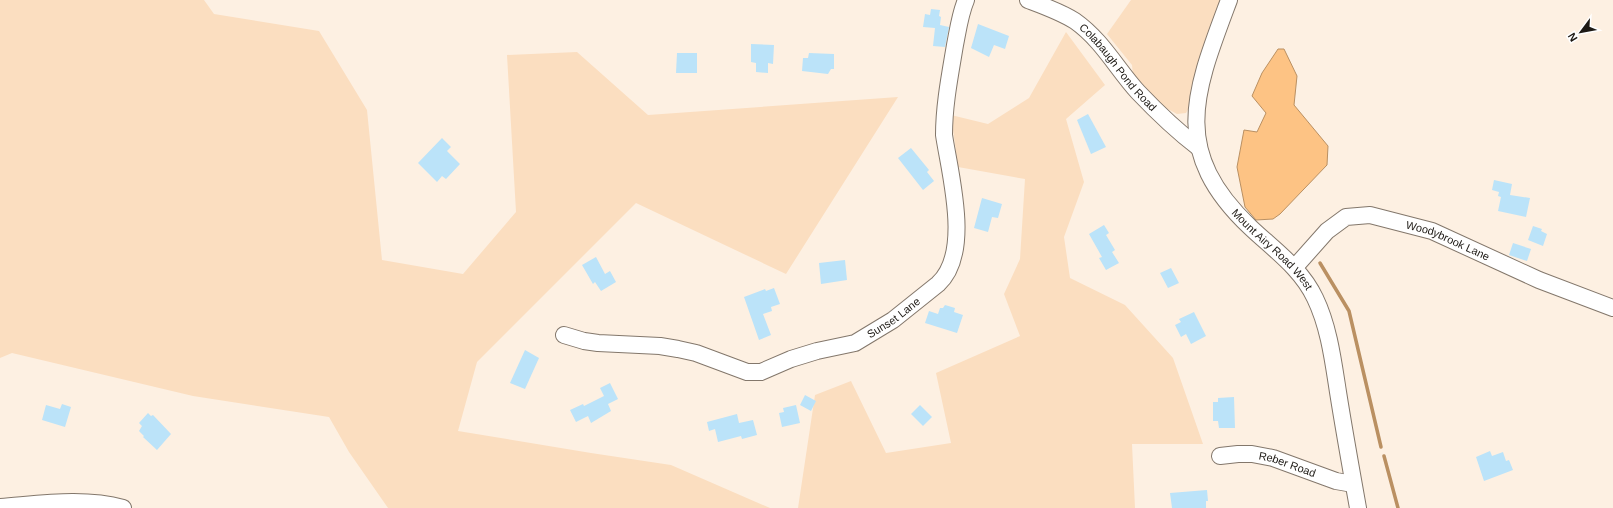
<svg xmlns="http://www.w3.org/2000/svg" width="1613" height="508" font-family="Arial,sans-serif">
<style>
.green{fill:#fbdec0}
.water{fill:#fdc384;stroke:#ba9062}
.lines{fill:none;stroke-linecap:round;stroke-linejoin:round}
.stream{stroke:#ba9062;stroke-width:3.5}
.building{fill:#bbe3f9}
.minor-casing{stroke:#83776b;stroke-width:18}
.minor{stroke:#fff;stroke-width:16}
.labels{text-anchor:middle;stroke-width:3;stroke-linejoin:round;paint-order:stroke}
.street-label{font-size:11px;fill:#1d1914;stroke:#fff}
</style>
<rect width="100%" height="100%" fill="#fdf0e2"/>
<!-- green -->
<g class="green">
<polygon points="0,0 204,0 214,14 319,31 367,110 382,260 463,274 516,212 507,55 577,52 648,115 898,97 786,274 636,203 477,362 458,431 591,453 671,465 770,508 388,508 349,452 329,417 193,396 12,353 0,358"/>
<polygon points="1131,0 1223,0 1191,104 1186,113 1177,114 1164,107 1133,75 1132,65 1107,34"/>
<polygon points="1066,32 1105,85 1066,119 1084,182 1064,237 1070,278 1125,305 1173,358 1203,444 1132,444 1135,508 798,508 815,395 851,381 886,453 951,443 936,373 1020,336 1004,294 1020,259 1025,179 958,167 951,115 988,124 1029,98"/>
</g>
<!-- water -->
<polygon class="water" points="1278,49 1284,49 1297,76 1294,105 1328,146 1327,165 1280,214 1273,219 1256,220 1245,207 1237,167 1244,130 1257,132 1266,113 1252,96 1262,73"/>
<g class="lines">
<!-- stream -->
<g class="stream">
<polyline points="1320,263 1349,311 1381,447"/>
<polyline points="1384,456 1398,508"/>
</g>
</g>
<!-- building -->
<g class="building">
<polygon points="931,9 940,10 939,16 941,17 940,25 949,27 945,47 933,46 935,28 923,27 925,14 930,15"/>
<polygon points="978,24 1009,36 1005,49 994,45 989,57 971,48"/>
<polygon points="751,44 774,45 773,64 768,63 768,73 756,72 756,63 751,62"/>
<polygon points="677,53 697,53 697,73 676,73"/>
<polygon points="809,53 834,54 834,69 831,69 828,74 802,71 803,58 808,58"/>
<polygon points="1088,114 1106,147 1091,154 1077,120"/>
<polygon points="442,138 451,147 447,151 460,164 446,179 442,176 437,182 418,163"/>
<polygon points="911,148 929,170 927,172 934,181 923,190 898,158"/>
<polygon points="1494,180 1512,184 1510,195 1530,198 1526,217 1498,211 1501,197 1498,196 1499,192 1492,190"/>
<polygon points="982,198 1002,204 998,218 992,217 988,232 974,228"/>
<polygon points="1104,225 1109,233 1106,235 1115,250 1112,252 1119,263 1106,270 1099,258 1102,257 1089,234"/>
<polygon points="1533,226 1542,229 1541,231 1547,234 1543,246 1528,240"/>
<polygon points="1513,243 1531,249 1527,261 1509,255"/>
<polygon points="596,257 605,274 610,271 616,282 601,291 595,282 593,284 582,265"/>
<polygon points="845,260 847,280 821,284 819,263"/>
<polygon points="1171,268 1179,283 1168,288 1160,273"/>
<polygon points="774,288 780,304 771,307 772,311 763,314 771,335 759,340 744,297 765,289 766,291"/>
<polygon points="945,305 955,308 954,312 963,315 957,333 925,323 929,311 938,314 940,308 943,308"/>
<polygon points="1194,312 1206,336 1191,344 1186,334 1181,337 1175,325 1181,322 1179,319"/>
<polygon points="525,350 539,358 525,389 510,383"/>
<polygon points="610,383 618,399 608,404 611,411 591,423 588,416 576,422 570,410 583,404 584,406 604,396 600,388"/>
<polygon points="805,395 816,401 811,411 800,405"/>
<polygon points="1234,397 1235,428 1219,428 1218,421 1213,421 1213,402 1218,402 1218,398"/>
<polygon points="62,404 71,407 65,427 42,420 46,405 60,409"/>
<polygon points="796,405 800,423 782,427 779,413 784,412 783,408"/>
<polygon points="920,405 932,417 923,426 911,414"/>
<polygon points="148,413 151,416 153,415 171,434 157,450 143,437 144,436 139,431 142,426 139,423"/>
<polygon points="737,414 739,423 753,420 757,435 742,439 741,436 718,442 715,429 709,431 707,422"/>
<polygon points="1490,451 1492,456 1503,452 1506,461 1509,460 1513,470 1484,481 1476,457"/>
<polygon points="1207,490 1208,501 1206,501 1206,508 1172,508 1170,493"/>
</g>
<g class="lines">
<!-- minor casing -->
<g class="minor-casing">
<g id="minor">
<path id="s1" d="M1028 0C1044 6 1061 12 1075 21 1102 40 1117 69 1138 92 1157 112 1177 131 1199 148"/>
<path id="s2" d="M1229 0C1195 91 1169 150 1250 227 1273 249 1301 268 1315 298 1329 327 1333 360 1338 392 1344 430 1351 469 1358 508"/>
<path id="s3" d="M1295 267 1327 231 1346 217 1370 215 1432 231 1539 280 1613 308"/>
<path id="s4" d="M564 335 584 341 598 343 660 346 678 349 696 353 747 372H761L791 359 817 351 855 343 893 320 938 284C972 253 950 175 944 135 944 105 950 75 955 45 958 30 960 14 966 0"/>
<path id="s5" d="M1220 456 1238 454H1252L1273 458 1336 481 1353 484"/>
<path d="M0 507C40 504 84 497 123 508"/>
</g>
</g>
<!-- minor -->
<use href="#minor" class="minor"/>
</g>
<g class="labels">
<!-- street labels -->
<g class="street-label">
<text dy="4" stroke="none"><textPath href="#s1" startOffset="115">Colabaugh Pond Road</textPath></text>
<text dy="4" stroke="none"><textPath href="#s3" startOffset="178">Woodybrook Lane</textPath></text>
<text dy="4" stroke="none"><textPath href="#s2" startOffset="280">Mount Airy Road West</textPath></text>
<text dy="4" stroke="none"><textPath href="#s4" startOffset="347">Sunset Lane</textPath></text>
<text dy="4" stroke="none"><textPath href="#s5" startOffset="69">Reber Road</textPath></text>
</g>
</g>
<!-- north arrow -->
<g transform="translate(1581 32) rotate(238)" stroke="#ffffff" stroke-width="3" paint-order="stroke">
<path d="M0-3L7 15L0 10L-7 15Z" fill="#1d1914"/>
<text y="-6" font-size="11" font-weight="bold" text-anchor="middle" fill="#1d1914">N</text>
</g>
</svg>
